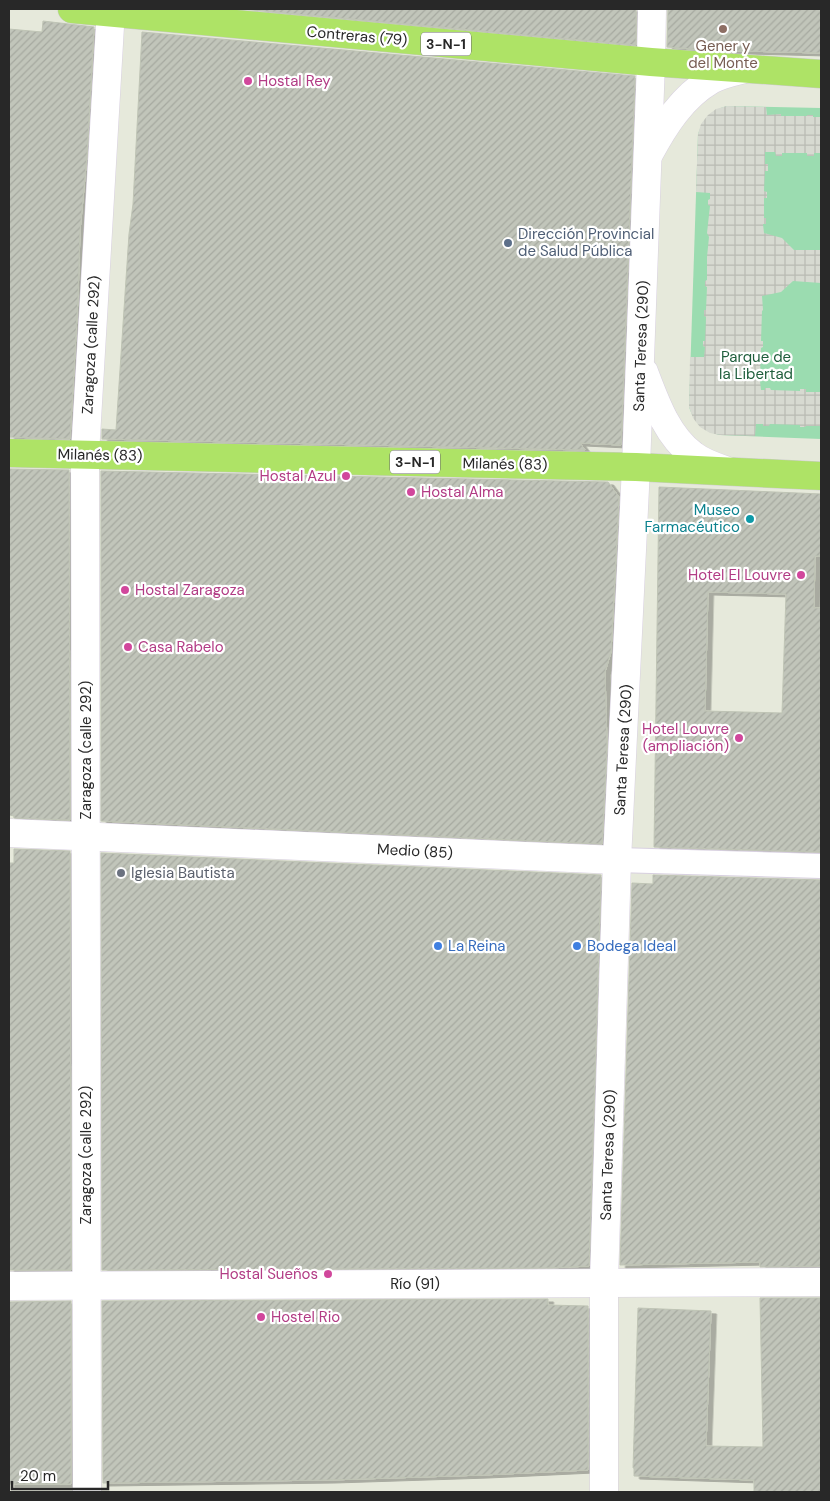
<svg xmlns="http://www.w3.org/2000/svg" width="830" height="1501" font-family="'DM Sans',sans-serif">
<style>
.green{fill:#9bdcb0}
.plaza{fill:url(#plaza-grid)}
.building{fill:url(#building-hatch);stroke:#bfc4b5;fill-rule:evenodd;filter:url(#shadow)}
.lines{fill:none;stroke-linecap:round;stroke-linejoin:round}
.pedestrian-casing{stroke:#d8d0e0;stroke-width:26}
.minor-casing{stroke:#d8d0e0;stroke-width:29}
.tertiary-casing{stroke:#d8d0e0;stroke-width:29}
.primary-casing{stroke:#cbcbcb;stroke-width:29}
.pedestrian{stroke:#fff;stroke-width:24}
.minor{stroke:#fff;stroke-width:28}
.tertiary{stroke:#fff;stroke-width:28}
.primary{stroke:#aee366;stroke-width:28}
.education-dot{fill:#8d6e63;stroke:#fff;stroke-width:2}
.hotel-dot{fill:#d1479c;stroke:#fff;stroke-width:2}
.service-dot{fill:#5c6f8a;stroke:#fff;stroke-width:2}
.culture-dot{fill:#0f9aa8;stroke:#fff;stroke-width:2}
.worship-dot{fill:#6b7280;stroke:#fff;stroke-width:2}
.shop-dot{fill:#3f7fe0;stroke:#fff;stroke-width:2}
.labels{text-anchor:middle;stroke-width:4.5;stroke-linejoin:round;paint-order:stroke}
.shield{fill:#fff;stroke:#686868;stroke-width:1}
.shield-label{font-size:14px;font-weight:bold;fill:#282828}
.street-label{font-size:15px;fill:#282828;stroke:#fff}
.education-label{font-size:15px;fill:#785e54;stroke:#fff}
.hotel-label{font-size:15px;fill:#b23c85;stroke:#fff;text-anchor:start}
.service-label{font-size:15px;fill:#4e5e75;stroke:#fff;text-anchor:start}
.park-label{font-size:15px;fill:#1f5e3c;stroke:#fff}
.culture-label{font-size:15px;fill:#0d838f;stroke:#fff;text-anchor:end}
.worship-label{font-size:15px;fill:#5b616d;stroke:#fff;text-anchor:start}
.shop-label{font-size:15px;fill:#366cbe;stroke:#fff;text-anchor:start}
</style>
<defs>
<pattern id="plaza-grid" width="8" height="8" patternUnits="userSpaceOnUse" patternTransform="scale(1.25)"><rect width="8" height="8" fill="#d7dad1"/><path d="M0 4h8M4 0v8" fill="none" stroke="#b9bbb3"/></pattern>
<pattern id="building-hatch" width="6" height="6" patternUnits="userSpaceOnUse" patternTransform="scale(1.25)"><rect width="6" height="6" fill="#c1c5ba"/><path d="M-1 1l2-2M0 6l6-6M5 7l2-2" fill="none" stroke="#a6a9a0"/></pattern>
<filter id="shadow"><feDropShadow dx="5.5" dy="3" stdDeviation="0" flood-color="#0004"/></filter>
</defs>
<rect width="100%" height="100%" fill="#e6e9db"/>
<!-- green -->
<path class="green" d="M727 106 821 108V439L720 435C703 431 695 424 689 407L698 134C703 119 711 110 727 106Z"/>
<!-- plaza -->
<polygon class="plaza" points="727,106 766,107 767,115 781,114 781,116 807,116 807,115 813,115 813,117 821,117 821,153 814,153 814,156 807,156 807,153 782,153 782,156 776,156 775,152 765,152 765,164 768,164 768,171 765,171 764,191 767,192 767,198 764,198 764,218 766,218 766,224 763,224 764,233 782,238 794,250 821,250 821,283 793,281 781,292 762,296 763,310 762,311 761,341 763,341 763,347 761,348 760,375 762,375 762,381 760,381 761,390 765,390 765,388 770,388 771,390 800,391 800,389 806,389 806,392 821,392 821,426 806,426 805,427 800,427 800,425 770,424 769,426 763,426 763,424 756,424 755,436 720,435 710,433 700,427 693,418 689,407 690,357 704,357 705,347 703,346 703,341 705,341 706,317 704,316 704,310 706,310 707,287 705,286 705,281 707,280 707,257 709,237 707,233 710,206 708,205 708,200 710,199 710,193 696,192 698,134 701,124 708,115 716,109"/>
<!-- building -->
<g class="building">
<polygon points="241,9 636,9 636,45"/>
<polygon points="668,9 821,9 821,53 705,50 667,47"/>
<polygon points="43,21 94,27 87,155 80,231 78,298 70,439 9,437 9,29 42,32"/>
<polygon points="142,32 635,76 621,445 580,443 585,450 102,439 102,429 116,430 129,234 133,204"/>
<polygon points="9,469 69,470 70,820 14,818 14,816 9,815"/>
<polygon points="101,471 608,482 619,497 611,652 605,672 607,745 602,844 101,821"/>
<path d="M659 487 821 494V556H815L814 608H821V852L654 847ZM708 592 786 594 782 713 705 711Z"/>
<polygon points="14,849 70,851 71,1270 9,1270 9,863 14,863"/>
<polygon points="101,853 601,875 589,1266 549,1268 102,1270"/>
<polygon points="653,875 821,880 821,1266 760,1267 760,1262 620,1265 632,883 653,884"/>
<polygon points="760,1298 821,1298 821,1492 754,1492 754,1480 634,1476 634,1468 633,1468 638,1308 711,1311 706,1446 763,1447"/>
<polygon points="548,1299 548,1305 588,1306 588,1470 483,1475 330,1480 103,1483 102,1301"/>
<polygon points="71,1301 71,1484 9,1484 9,1302"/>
</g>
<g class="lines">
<!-- pedestrian casing -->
<g class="pedestrian-casing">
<polyline id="pedestrian" points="617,860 821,866"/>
</g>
<!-- minor casing -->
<g class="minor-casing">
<g id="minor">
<polyline points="651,62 652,9"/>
<polyline points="9,833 617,860"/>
<polyline points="604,1282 604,1492"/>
<polyline points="87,1492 85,454 111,9"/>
</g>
</g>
<!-- tertiary casing -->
<g class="tertiary-casing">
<g id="tertiary">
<path d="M649 154C664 126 682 97 711 80 721 74 733 72 745 69"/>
<path d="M644 372C655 401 667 436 693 455 703 463 716 467 728 471"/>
<polyline points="604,1282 617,860 636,467 651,62"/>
<polyline points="9,1286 821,1282"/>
</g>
</g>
<!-- primary casing -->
<g class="primary-casing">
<g id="primary">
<polyline points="72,9 651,62 821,74"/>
<polyline points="9,453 636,467 821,476"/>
</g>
</g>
<!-- pedestrian -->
<use href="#pedestrian" class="pedestrian"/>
<!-- minor -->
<use href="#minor" class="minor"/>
<!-- tertiary -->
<use href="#tertiary" class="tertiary"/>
<!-- primary -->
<use href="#primary" class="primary"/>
</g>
<!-- markers -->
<circle class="education-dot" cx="723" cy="29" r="5"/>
<g class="hotel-dot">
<circle cx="248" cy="81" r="5"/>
<circle cx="346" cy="476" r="5"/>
<circle cx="411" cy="492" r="5"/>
<circle cx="801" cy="575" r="5"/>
<circle cx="125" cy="590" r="5"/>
<circle cx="128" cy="647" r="5"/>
<circle cx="739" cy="738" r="5"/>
<circle cx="328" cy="1274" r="5"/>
<circle cx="261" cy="1317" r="5"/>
</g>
<circle class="service-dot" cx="508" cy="243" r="5"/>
<circle class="culture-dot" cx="750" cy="519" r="5"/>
<circle class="worship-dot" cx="121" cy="873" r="5"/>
<g class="shop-dot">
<circle cx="438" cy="946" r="5"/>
<circle cx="577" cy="946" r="5"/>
</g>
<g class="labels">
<!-- shield labels -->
<g class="shield">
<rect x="421" y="32.5" width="50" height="23" rx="4"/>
<rect x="390" y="450.5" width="50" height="23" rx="4"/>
</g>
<g class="shield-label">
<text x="446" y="49">3-N-1</text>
<text x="415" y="467">3-N-1</text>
</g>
<!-- street labels -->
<g class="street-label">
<text transform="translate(357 36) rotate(5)" y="5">Contreras (79)</text>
<text transform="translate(91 345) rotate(-87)" y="5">Zaragoza (calle 292)</text>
<text transform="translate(641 346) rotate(-88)" y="5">Santa Teresa (290)</text>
<text transform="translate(100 455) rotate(1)" y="5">Milanés (83)</text>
<text transform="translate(505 464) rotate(1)" y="5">Milanés (83)</text>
<text transform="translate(86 750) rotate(-90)" y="5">Zaragoza (calle 292)</text>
<text transform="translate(623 750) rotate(-87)" y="5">Santa Teresa (290)</text>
<text transform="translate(415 851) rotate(3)" y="5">Medio (85)</text>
<text transform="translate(86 1155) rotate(-90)" y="5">Zaragoza (calle 292)</text>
<text transform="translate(608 1155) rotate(-88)" y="5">Santa Teresa (290)</text>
<text x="415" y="1289">Río (91)</text>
</g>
<!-- education labels -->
<g class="education-label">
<text x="723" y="51">Gener y<tspan x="723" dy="17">del Monte</tspan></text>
</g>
<!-- hotel labels -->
<g class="hotel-label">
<text x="258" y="86">Hostal Rey</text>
<text x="336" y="481" text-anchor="end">Hostal Azul</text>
<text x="421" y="497">Hostal Alma</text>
<text x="791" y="580" text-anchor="end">Hotel El Louvre</text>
<text x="135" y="595">Hostal Zaragoza</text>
<text x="138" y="652">Casa Rabelo</text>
<text x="729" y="734" text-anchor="end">Hotel Louvre<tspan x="729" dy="17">(ampliación)</tspan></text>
<text x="318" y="1279" text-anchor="end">Hostal Sueños</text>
<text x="271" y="1322">Hostel Rio</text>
</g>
<!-- service labels -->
<g class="service-label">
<text x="518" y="239">Dirección Provincial<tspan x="518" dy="17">de Salud Pública</tspan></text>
</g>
<!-- park labels -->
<g class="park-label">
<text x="756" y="362">Parque de<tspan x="756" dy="17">la Libertad</tspan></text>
</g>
<!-- culture labels -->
<g class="culture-label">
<text x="740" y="515">Museo<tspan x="740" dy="17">Farmacéutico</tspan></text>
</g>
<!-- worship labels -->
<g class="worship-label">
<text x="131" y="878">Iglesia Bautista</text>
</g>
<!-- shop labels -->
<g class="shop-label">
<text x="448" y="951">La Reina</text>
<text x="587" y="951">Bodega Ideal</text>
</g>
</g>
<!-- border -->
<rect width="830" height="1501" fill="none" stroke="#282828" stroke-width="20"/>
<!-- scale -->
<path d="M12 1481v8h96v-8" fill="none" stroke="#282828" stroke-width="2.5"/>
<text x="20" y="1481" font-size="15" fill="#282828" stroke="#ffffff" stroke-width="4" paint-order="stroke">20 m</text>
</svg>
